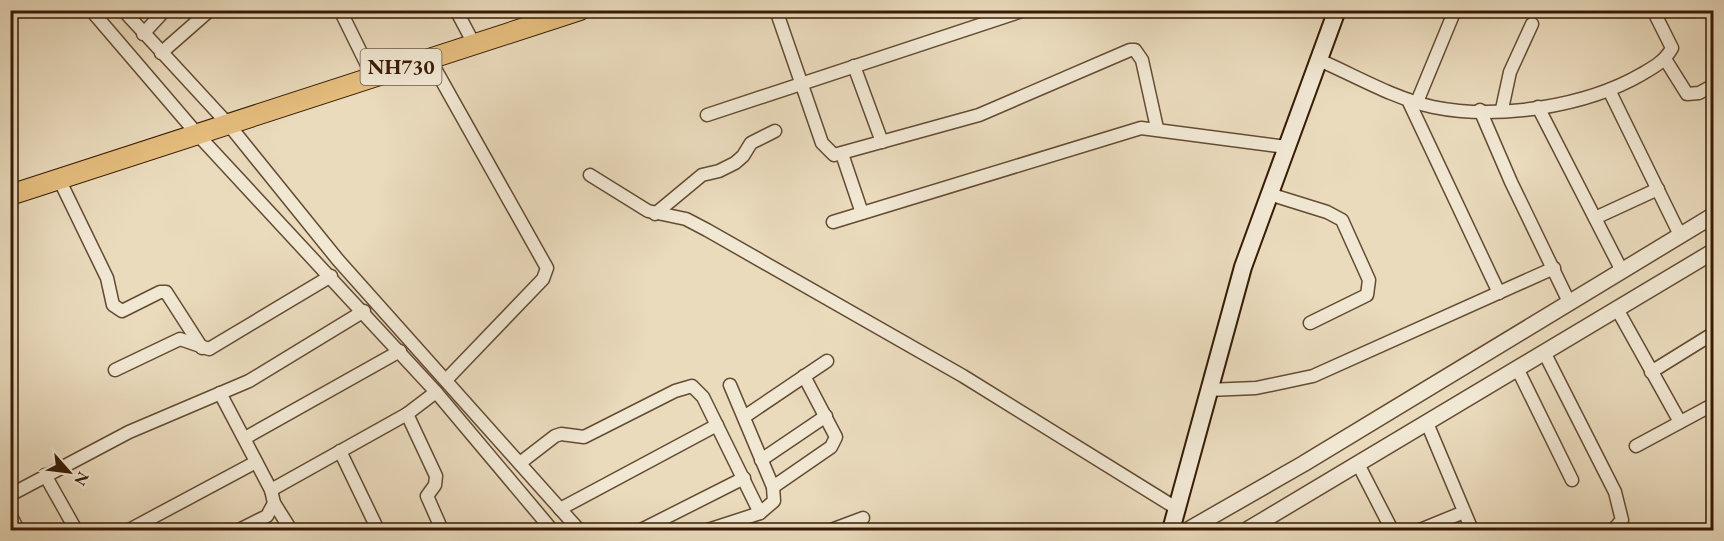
<svg xmlns="http://www.w3.org/2000/svg" width="1724" height="541" font-family="'EB Garamond',serif">
<style>
.lines{fill:none;stroke-linecap:round;stroke-linejoin:round}
.minor-casing{stroke:#644b33;stroke-width:15}
.tertiary-casing{stroke:#644b33;stroke-width:18}
.secondary-casing{stroke:#371b05;stroke-width:20}
.trunk-casing{stroke:#371b05;stroke-width:22}
.minor{stroke:#f1e8d4;stroke-width:12}
.tertiary{stroke:#f1e8d4;stroke-width:15}
.secondary{stroke:#f1e8d4;stroke-width:16}
.trunk{stroke:#e5be7e;stroke-width:20}
.labels{text-anchor:middle;stroke-width:4.5;stroke-linejoin:round;paint-order:stroke}
.shield{fill:#f1e8d4;stroke:#6f5843;stroke-width:1.5}
.shield-label{font-size:21px;font-weight:bold;fill:#371b05}
</style>
<rect width="100%" height="100%" fill="#eadbbd"/>
<filter id="stains"><feTurbulence type="fractalNoise" baseFrequency=".00333" numOctaves="4"/><feColorMatrix values="0 0 0 0 .2 0 0 0 0 .09 0 0 0 0 .02 0 0 0 .5 -.17"/></filter>
<radialGradient id="worn" r=".72"><stop offset=".6" stop-color="#630" stop-opacity="0"/><stop offset="1" stop-color="#630" stop-opacity=".3"/></radialGradient>
<g class="lines">
<!-- minor casing -->
<g class="minor-casing">
<g id="minor">
<polyline points="91,10 198,135 436,392 407,414 271,490"/>
<polyline points="123,10 229,125 338,260 579,530"/>
<polyline points="340,10 373,77"/>
<polyline points="456,10 474,44"/>
<polyline points="776,10 822,143 834,155 979,115 1130,50 1135,50 1142,60 1157,128"/>
<polyline points="143,34 165,10"/>
<polyline points="161,53 210,10"/>
<polyline points="429,58 547,268 543,279 446,380"/>
<polyline points="1665,59 1687,94 1699,93 1714,85"/>
<path d="M1319 60C1356 76 1393 98 1433 107 1497 120 1585 107 1642 74 1654 67 1665 61 1672 48L1653 10"/>
<polyline points="854,66 882,142"/>
<polyline points="1609,90 1680,235"/>
<polyline points="1408,100 1499,293"/>
<polyline points="1417,102 1455,10"/>
<polyline points="1538,107 1621,269"/>
<polyline points="1502,109 1510,72 1532,24"/>
<polyline points="1480,110 1511,182 1569,302"/>
<polyline points="707,115 1025,10"/>
<polyline points="842,154 862,213"/>
<polyline points="590,175 648,211 686,219 707,230 963,376 1176,508"/>
<polyline points="59,179 107,278 113,305 122,311 160,292 166,292 202,348"/>
<polyline points="1269,194 1327,212 1342,220 1369,280 1367,295 1310,323"/>
<polyline points="655,214 702,175 719,171 735,163 743,156 751,143 775,131"/>
<polyline points="1595,218 1658,189"/>
<polyline points="833,222 1141,128 1286,147"/>
<polyline points="1617,309 1680,422"/>
<polyline points="1544,352 1615,492 1622,520 1613,530"/>
<polyline points="1517,368 1572,480"/>
<polyline points="115,370 180,339 209,349 331,276"/>
<polyline points="1651,372 1714,333"/>
<polyline points="1208,390 1256,388 1313,376 1554,268"/>
<polyline points="436,392 552,530"/>
<polyline points="220,393 271,490 274,503 267,516 239,530"/>
<polyline points="407,414 436,476 435,485 427,496 442,530"/>
<polyline points="744,417 827,361"/>
<polyline points="1427,423 1472,530"/>
<polyline points="245,438 400,351"/>
<polyline points="1636,446 1714,404"/>
<polyline points="340,451 378,530"/>
<polyline points="761,460 826,416"/>
<polyline points="520,463 555,436 561,434 584,437 675,391 692,386 703,397 760,513"/>
<polyline points="1358,464 1392,530"/>
<polyline points="45,475 76,530"/>
<polyline points="773,487 831,447 836,437 804,376"/>
<polyline points="10,495 129,432 249,381 364,311"/>
<polyline points="274,503 291,530"/>
<polyline points="560,509 717,425"/>
<polyline points="10,514 18,530"/>
<polyline points="129,530 256,462"/>
<polyline points="641,530 744,478"/>
<polyline points="708,530 760,513 774,501 773,487 730,385"/>
<polyline points="831,530 863,518"/>
<polyline points="1420,530 1464,512"/>
</g>
</g>
<!-- tertiary casing -->
<g class="tertiary-casing">
<g id="tertiary">
<polyline points="1188,530 1303,464 1714,215"/>
<polyline points="1247,530 1714,251"/>
</g>
</g>
<!-- secondary casing -->
<g class="secondary-casing">
<polyline id="secondary" points="1171,530 1243,267 1337,10"/>
</g>
<!-- trunk casing -->
<g class="trunk-casing">
<polyline id="trunk" points="10,195 580,10"/>
</g>
<!-- minor -->
<use href="#minor" class="minor"/>
<!-- tertiary -->
<use href="#tertiary" class="tertiary"/>
<!-- secondary -->
<use href="#secondary" class="secondary"/>
<!-- trunk -->
<use href="#trunk" class="trunk"/>
</g>
<g class="labels">
<!-- shield labels -->
<rect class="shield" x="360.5" y="49" width="81" height="36" rx="4.5"/>
<g class="shield-label">
<text x="401" y="74">NH730</text>
</g>
</g>
<!-- margin -->
<rect width="1724" height="541" fill="none" stroke="#eadbbd" stroke-width="36"/>
<rect x="12" y="12" width="1700" height="517" fill="none" stroke="#371b05" stroke-width="3"/>
<rect x="18" y="18" width="1688" height="505" fill="none" stroke="#371b05" stroke-width="1.5"/>
<!-- north arrow -->
<g transform="translate(69 472) rotate(118)" stroke="#f1e8d4" stroke-width="4.5" paint-order="stroke">
<path d="M0-4.5L10 22L0 15L-10 22Z" fill="#371b05"/>
<text y="-9" font-size="16" font-weight="bold" text-anchor="middle" fill="#371b05">N</text>
</g>
<rect width="100%" height="100%" filter="url(#stains)"/>
<rect width="100%" height="100%" fill="url(#worn)"/>
</svg>
